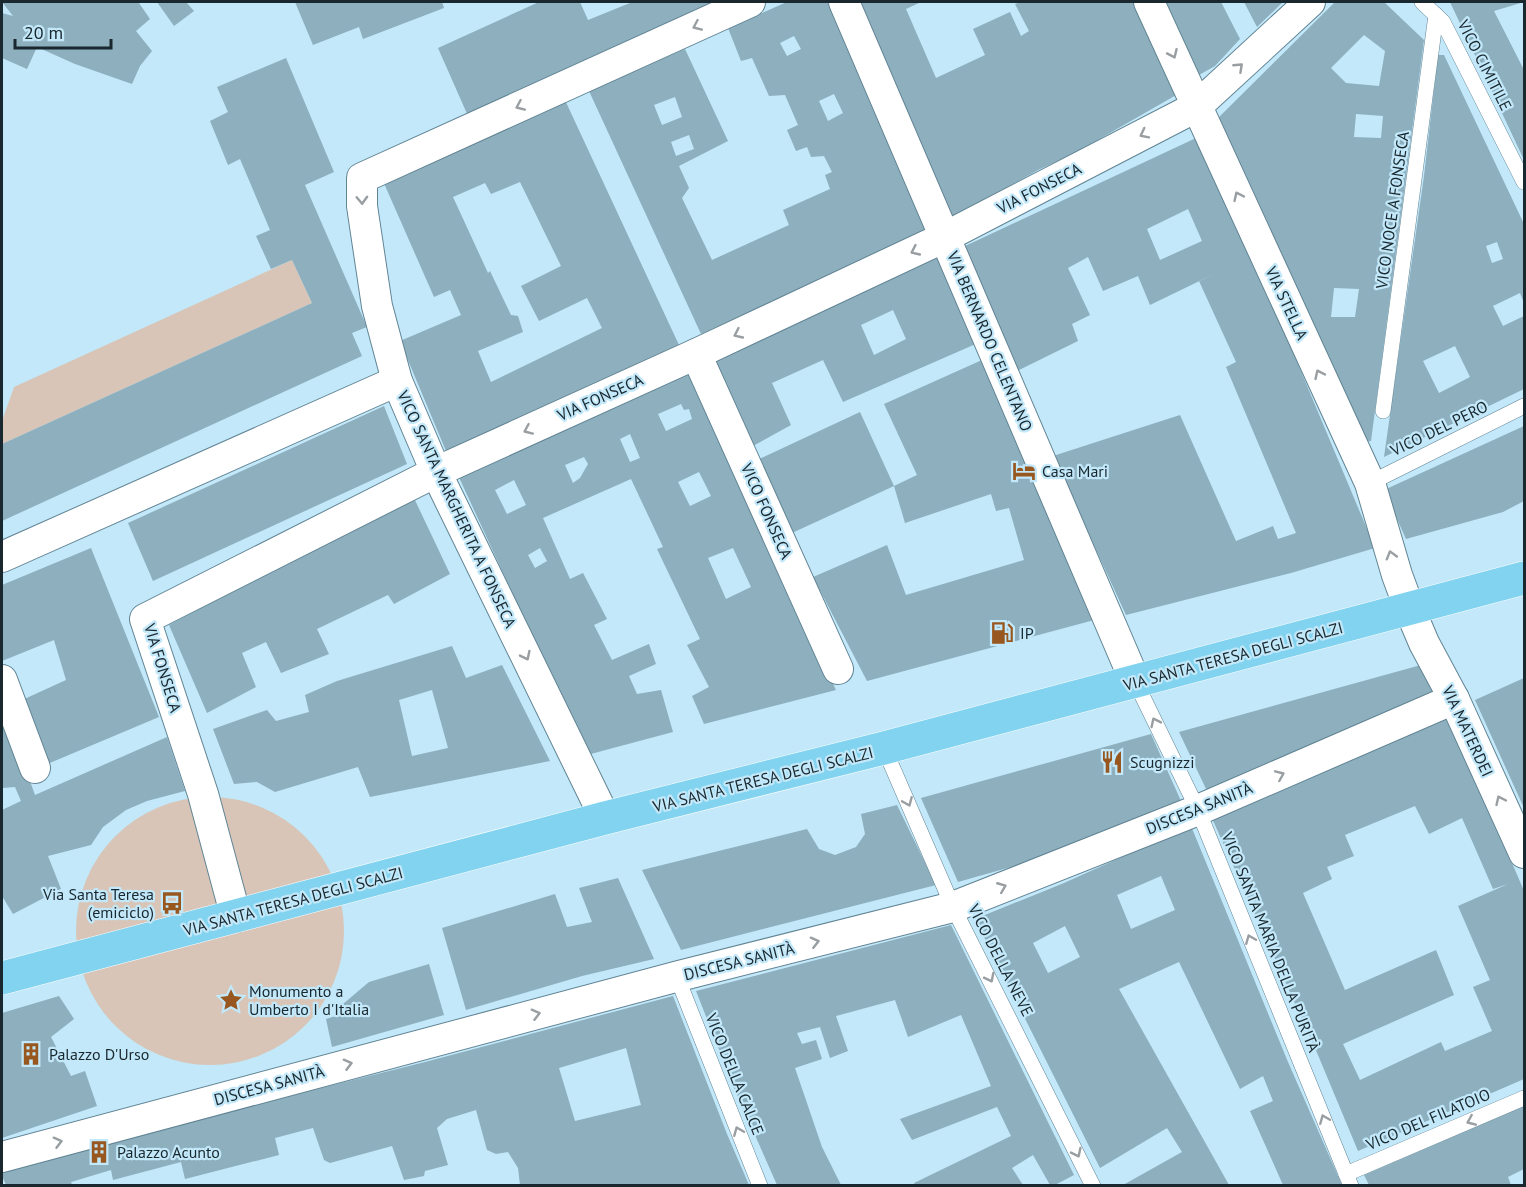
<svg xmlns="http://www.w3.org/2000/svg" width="1526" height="1187" font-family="'PT Sans',sans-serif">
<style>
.green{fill:#d8c5b7}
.building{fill:#8dafbe;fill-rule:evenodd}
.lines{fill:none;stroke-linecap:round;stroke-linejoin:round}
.lane-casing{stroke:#618494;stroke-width:16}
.street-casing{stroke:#618494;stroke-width:32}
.primary-casing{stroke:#fff;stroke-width:34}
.lane{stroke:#fff;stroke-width:15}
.street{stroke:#fff;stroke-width:30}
.primary{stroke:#82d3ef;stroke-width:33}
.oneway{stroke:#989ea1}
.labels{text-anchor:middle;stroke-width:4.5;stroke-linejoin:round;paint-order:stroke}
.street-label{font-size:16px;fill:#19272e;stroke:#c2e8f9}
.poi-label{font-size:16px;fill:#19272e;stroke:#c2e8f9;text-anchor:start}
</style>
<rect width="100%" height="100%" fill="#c2e8f9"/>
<!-- green -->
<g class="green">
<polygon points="292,260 312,303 2,444 2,421 14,387"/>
<circle cx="210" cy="931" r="134"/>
</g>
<!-- building -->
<g class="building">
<polygon points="2,2 141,2 139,3 150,19 136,31 152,51 140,66 132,84 75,64 37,47 27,69 2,58 2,13 13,16"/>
<polygon points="157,2 186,2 194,11 174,26"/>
<polygon points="295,2 442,2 444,8 363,39 359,27 313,45"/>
<polygon points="539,2 580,2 588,20 630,3 629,2 723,2 468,116 438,48"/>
<path d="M787 2H832L929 230 701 334 589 91 685 49 728 141 679 166 689 188 682 198 712 260 789 225 783 210 830 189 825 175 832 172 824 156 811 157 807 147 796 151 787 130 798 125 785 95 769 96 752 58 741 61 728 28ZM794 36 801 49 787 56 780 43ZM834 94 843 113 828 121 819 101ZM675 97 682 117 662 125 654 105ZM689 135 694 149 676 156 671 142Z"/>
<polygon points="858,2 921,2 906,9 936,78 985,55 973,29 1010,12 1021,36 1029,31 1015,4 1021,2 1135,2 1178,94 1075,153 1038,170 950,220"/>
<polygon points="1163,2 1221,2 1240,39 1215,66 1199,75"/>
<polygon points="1244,2 1283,2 1257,27"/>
<path d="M1335 2H1384L1424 40 1371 441 1359 443 1214 122ZM1364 35 1385 51 1379 86 1346 83 1331 68ZM1356 114 1383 116 1381 138 1354 137ZM1334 288 1359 289 1355 317H1331Z"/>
<polygon points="1450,2 1524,2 1494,11 1524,70 1524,160"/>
<path d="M1438 55H1444L1524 224V303L1520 293 1493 306 1503 326 1524 316V389L1384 457 1424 176ZM1497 242 1503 259 1492 263 1486 246ZM1455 346 1470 377 1439 393 1423 361Z"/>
<polygon points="286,58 334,172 305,185 367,327 352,333 362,356 2,521 2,444 312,303 292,260 271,269 256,236 270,230 240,159 228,165 210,121 228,112 217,87"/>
<path d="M564 98 679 345 446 451 400 341 461 315 450 290 434 297 383 181ZM520 182 561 266 521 286 539 321 587 298 602 328 491 382 478 351 523 332 518 316 511 315 490 271 488 273 453 197 485 183 491 194Z"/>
<path d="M1196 138 1287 338 1375 548 1291 573 1126 615 1053 456 1180 415 1236 541 1273 526 1278 539 1296 533 1226 367 1236 362 1199 281 1216 273 1150 305 1138 276 1103 291 1088 257 1068 268 1090 315 1072 324 1078 341 1017 371 963 247ZM1188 209 1202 241 1160 260 1147 229Z"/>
<path d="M938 257 978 343 843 402 823 360 772 383 791 425 753 446 711 360ZM893 310 906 339 874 355 861 325Z"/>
<polygon points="982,360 1098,619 867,681 813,577 887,545 906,595 1024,560 1009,508 996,511 991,494 905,523 894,486 917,475 884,404"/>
<path d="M689 368 749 508 836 690 704 724 692 696 709 687 687 645 700 639 657 549 663 547 631 479 543 518 570 579 583 573 607 619 594 625 612 660 649 644 656 664 629 676 637 694 661 690 673 732 587 755 457 473ZM681 404 684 410 689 409 692 419 666 431 658 414ZM630 434 640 458 630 462 620 439ZM584 457 588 464 580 478 573 483 565 465ZM699 472 711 496 690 506 678 482ZM514 480 526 505 507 514 495 490ZM540 548 547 561 535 568 528 555ZM733 548 751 587 726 599 708 558Z"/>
<polygon points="384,406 407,464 153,581 128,523"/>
<polygon points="860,412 894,486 792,533 757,460"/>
<polygon points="1524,426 1524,501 1503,512 1406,539 1384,490"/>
<polygon points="413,496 450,574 394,604 388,595 317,629 329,654 281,673 266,642 242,653 256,687 207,713 169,625"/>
<polygon points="91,548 159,717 45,765 20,701 66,680 54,640 2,661 2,585"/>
<path d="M452 646 466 678 502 665 550 761 370 797 358 767 275 792 257 782 234 784 213 729 267 710 276 721 309 712 305 695 337 681ZM432 690 448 748 412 756 399 700Z"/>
<polygon points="1421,665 1433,691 1207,791 1179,732"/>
<polygon points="1524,678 1524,808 1475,700"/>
<polygon points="2,703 35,795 167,737 185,791 147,801 126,810 103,827 91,845 48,856 61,889 13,914 2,896 2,810 21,801 15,787 2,788"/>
<path d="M1449 715 1524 891V1079L1358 1151 1318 1055 1211 816ZM1415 806 1429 834 1462 818 1493 889 1508 884 1458 906 1490 980 1473 987 1492 1031 1445 1051 1441 1042 1360 1080 1343 1044 1454 995 1436 950 1345 990 1303 893 1332 879 1327 867 1354 856 1345 835Z"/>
<polygon points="1151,734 1181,801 1085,842 1036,860 958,882 921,798"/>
<polygon points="897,805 936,885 681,950 642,870 807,829 819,849 835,855 856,847 865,834 861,814"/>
<path d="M1191 826 1288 1062 1342 1185H1283L1250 1111 1273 1101 1263 1076 1240 1089 1179 962 1119 989 1229 1185H1123L1182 1152 1167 1128 1100 1168 975 919 1064 883ZM1161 876 1175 910 1131 929 1117 895ZM1065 926 1080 957 1048 973 1033 943Z"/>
<polygon points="618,878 654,959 582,976 466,1010 442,928 555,894 567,927 592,922 579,888"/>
<polygon points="951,925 1074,1175 1055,1185 1050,1185 1033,1155 1012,1168 1023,1185 915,1185 914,1183 1011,1136 997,1107 912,1140 900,1119 991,1086 961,1015 908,1037 895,1000 836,1016 848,1051 830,1058 820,1027 797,1033 802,1044 816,1040 822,1059 795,1068 822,1147 841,1185 777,1185 735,1090 696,991"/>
<polygon points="429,964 444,1015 332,1047 326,1019 345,1013 343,1004 369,982"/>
<polygon points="59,996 74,1019 51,1037 71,1076 85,1071 97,1106 2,1138 2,1013"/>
<path d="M673 996 727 1134 749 1185H520L518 1168 508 1152 496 1154 487 1150 476 1110 447 1119 437 1128 448 1165 425 1171 424 1176 404 1180 392 1146 330 1163 324 1160 313 1128 275 1138 279 1155 185 1179 181 1162 113 1180 111 1170 71 1182 72 1185H6L2 1176V1168L425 1062ZM626 1048 641 1105 575 1121 559 1068Z"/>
<polygon points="1524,1106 1524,1143 1523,1144 1524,1169 1508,1177 1511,1185 1369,1185 1364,1175"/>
</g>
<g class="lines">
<!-- lane casing -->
<g class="lane-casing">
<g id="lane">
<polyline points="1422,2 1443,22 1524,182"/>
<polyline points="1383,411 1436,15"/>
<polyline points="1370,483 1524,406"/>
<polyline points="1135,681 1198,810 1351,1186"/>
<polyline points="884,748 953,907 1093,1186"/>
<polyline points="677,977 760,1186"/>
<polyline points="1346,1174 1524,1098"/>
</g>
</g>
<!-- street casing -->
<g class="street-casing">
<g id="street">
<polyline points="844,2 1135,681"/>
<polyline points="1149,2 1370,483 1397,575 1410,610 1424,643 1454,699 1524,853"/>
<polyline points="696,354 838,669"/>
<polyline points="2,557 397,381"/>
<polyline points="2,680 35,768"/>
<polyline points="605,818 436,472 397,381 377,306 362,206 362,178 750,2"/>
<polyline points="236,917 203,794 145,619 436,472 696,354 945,237 1196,107 1310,2"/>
<polyline points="2,1157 679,976 953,907 1198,810 1454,699"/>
</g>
</g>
<!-- primary casing -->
<g class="primary-casing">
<polyline id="primary" points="2,978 605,818 884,748 1524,578"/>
</g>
<!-- lane -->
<use href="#lane" class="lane"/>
<!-- street -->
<use href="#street" class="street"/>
<!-- primary -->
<use href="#primary" class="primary"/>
</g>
<!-- one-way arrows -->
<defs><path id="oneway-chevron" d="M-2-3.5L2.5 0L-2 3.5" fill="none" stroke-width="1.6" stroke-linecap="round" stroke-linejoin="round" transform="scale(1.5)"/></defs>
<g class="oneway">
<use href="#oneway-chevron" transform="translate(697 26) rotate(156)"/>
<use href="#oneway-chevron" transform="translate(1173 54) rotate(66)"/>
<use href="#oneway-chevron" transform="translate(1239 67) rotate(-43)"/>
<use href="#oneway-chevron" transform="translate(520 106) rotate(156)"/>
<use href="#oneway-chevron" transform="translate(1144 134) rotate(153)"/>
<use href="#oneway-chevron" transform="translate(1238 196) rotate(-115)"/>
<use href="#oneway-chevron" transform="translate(362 200) rotate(88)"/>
<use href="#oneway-chevron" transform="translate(915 251) rotate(155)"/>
<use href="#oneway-chevron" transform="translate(738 334) rotate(155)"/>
<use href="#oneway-chevron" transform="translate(1319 374) rotate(-115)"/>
<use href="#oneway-chevron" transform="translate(528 430) rotate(156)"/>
<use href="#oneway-chevron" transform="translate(1391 555) rotate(-106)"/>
<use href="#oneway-chevron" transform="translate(526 656) rotate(64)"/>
<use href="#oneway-chevron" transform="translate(1155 722) rotate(-116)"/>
<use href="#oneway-chevron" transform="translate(1280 775) rotate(-23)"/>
<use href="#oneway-chevron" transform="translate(1500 800) rotate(-115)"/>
<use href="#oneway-chevron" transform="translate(908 802) rotate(67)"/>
<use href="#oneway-chevron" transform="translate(1002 887) rotate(-22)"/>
<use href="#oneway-chevron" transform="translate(1250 939) rotate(-112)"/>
<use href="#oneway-chevron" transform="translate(815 942) rotate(-14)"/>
<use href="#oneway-chevron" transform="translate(990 978) rotate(63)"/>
<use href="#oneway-chevron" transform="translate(536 1014) rotate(-15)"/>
<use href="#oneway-chevron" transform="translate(348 1064) rotate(-15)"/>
<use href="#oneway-chevron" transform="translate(1324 1119) rotate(-112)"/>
<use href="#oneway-chevron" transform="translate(1471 1121) rotate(157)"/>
<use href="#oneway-chevron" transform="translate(738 1131) rotate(-112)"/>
<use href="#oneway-chevron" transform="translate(58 1142) rotate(-15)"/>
<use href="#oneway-chevron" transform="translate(1077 1153) rotate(64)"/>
</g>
<!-- icons -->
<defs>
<g id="hotel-bare" transform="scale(1.8)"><path d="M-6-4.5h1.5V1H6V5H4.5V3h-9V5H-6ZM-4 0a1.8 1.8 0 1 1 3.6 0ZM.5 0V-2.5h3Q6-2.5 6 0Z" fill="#97571f" stroke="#c2e8f9" stroke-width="2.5" paint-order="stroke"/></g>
<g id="fuel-bare" transform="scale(1.8)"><path d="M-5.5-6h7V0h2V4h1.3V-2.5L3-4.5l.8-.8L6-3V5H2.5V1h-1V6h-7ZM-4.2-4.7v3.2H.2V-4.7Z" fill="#97571f" stroke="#c2e8f9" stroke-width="2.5" paint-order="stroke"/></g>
<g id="restaurant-bare" transform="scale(1.8)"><path d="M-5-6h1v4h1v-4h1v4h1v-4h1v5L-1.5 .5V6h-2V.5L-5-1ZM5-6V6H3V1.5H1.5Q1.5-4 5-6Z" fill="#97571f" stroke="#c2e8f9" stroke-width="2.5" paint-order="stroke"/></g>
<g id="bus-bare" transform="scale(1.8)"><path d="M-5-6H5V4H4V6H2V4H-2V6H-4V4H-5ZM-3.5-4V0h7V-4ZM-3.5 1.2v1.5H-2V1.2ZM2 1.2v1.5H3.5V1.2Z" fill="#97571f" stroke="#c2e8f9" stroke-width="2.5" paint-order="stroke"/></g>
<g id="sight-bare" transform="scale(1.8)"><path d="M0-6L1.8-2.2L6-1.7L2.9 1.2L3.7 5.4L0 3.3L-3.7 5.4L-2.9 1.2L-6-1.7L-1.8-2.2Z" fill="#97571f" stroke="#c2e8f9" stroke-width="2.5" paint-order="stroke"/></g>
<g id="building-bare" transform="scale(1.8)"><path d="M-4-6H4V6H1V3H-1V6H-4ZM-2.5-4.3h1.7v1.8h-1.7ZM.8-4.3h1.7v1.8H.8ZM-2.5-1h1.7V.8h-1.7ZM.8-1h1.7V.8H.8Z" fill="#97571f" stroke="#c2e8f9" stroke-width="2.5" paint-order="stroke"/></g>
</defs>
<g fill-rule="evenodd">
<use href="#hotel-bare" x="1024" y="471"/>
<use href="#fuel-bare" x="1002" y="633"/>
<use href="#restaurant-bare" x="1112" y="762"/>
<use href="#bus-bare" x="172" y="903"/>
<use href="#sight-bare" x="231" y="1000"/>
<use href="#building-bare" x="31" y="1054"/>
<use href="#building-bare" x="99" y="1152"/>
</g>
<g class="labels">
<!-- street labels -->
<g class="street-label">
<text transform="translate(1485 65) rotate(63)" y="6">VICO CIMITILE</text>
<text transform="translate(1039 188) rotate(-27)" y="6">VIA FONSECA</text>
<text transform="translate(1392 210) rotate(-82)" y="6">VICO NOCE A FONSECA</text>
<text transform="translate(1287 303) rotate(65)" y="6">VIA STELLA</text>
<text transform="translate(990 341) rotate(67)" y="6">VIA BERNARDO CELENTANO</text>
<text transform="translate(600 397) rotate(-24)" y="6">VIA FONSECA</text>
<text transform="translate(1439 428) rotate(-26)" y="6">VICO DEL PERO</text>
<text transform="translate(457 509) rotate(65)" y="6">VICO SANTA MARGHERITA A FONSECA</text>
<text transform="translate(767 511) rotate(66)" y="6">VICO FONSECA</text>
<text transform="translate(1233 656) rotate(-15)" y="6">VIA SANTA TERESA DEGLI SCALZI</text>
<text transform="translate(163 668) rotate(73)" y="6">VIA FONSECA</text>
<text transform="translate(1468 731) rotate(65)" y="6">VIA MATERDEI</text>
<text transform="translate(763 779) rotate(-14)" y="6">VIA SANTA TERESA DEGLI SCALZI</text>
<text transform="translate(1199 808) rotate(-22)" y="6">DISCESA SANITÀ</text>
<text transform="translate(293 901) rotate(-15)" y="6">VIA SANTA TERESA DEGLI SCALZI</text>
<text transform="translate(1271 942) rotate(68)" y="6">VICO SANTA MARIA DELLA PURITÀ</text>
<text transform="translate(1001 960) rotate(63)" y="6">VICO DELLA NEVE</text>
<text transform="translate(739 961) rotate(-14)" y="6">DISCESA SANITÀ</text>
<text transform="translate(735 1074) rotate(68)" y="6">VICO DELLA CALCE</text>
<text transform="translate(269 1085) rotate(-15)" y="6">DISCESA SANITÀ</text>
<text transform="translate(1428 1119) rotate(-23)" y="6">VICO DEL FILATOIO</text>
</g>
<!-- poi labels -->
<g class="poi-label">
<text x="1042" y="477">Casa Mari</text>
<text x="1020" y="639">IP</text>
<text x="1130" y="768">Scugnizzi</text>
<text x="154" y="900" text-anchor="end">Via Santa Teresa<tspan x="154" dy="18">(emiciclo)</tspan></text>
<text x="249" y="997">Monumento a<tspan x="249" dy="18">Umberto I d'Italia</tspan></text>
<text x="49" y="1060">Palazzo D'Urso</text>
<text x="117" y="1158">Palazzo Acunto</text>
</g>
</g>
<!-- border -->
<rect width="1526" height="1187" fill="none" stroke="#19272e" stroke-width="6"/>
<!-- scale -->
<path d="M15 39v9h96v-9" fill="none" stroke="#19272e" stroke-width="3"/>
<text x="24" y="39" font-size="18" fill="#19272e" stroke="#c2e8f9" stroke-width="4.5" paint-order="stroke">20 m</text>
</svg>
